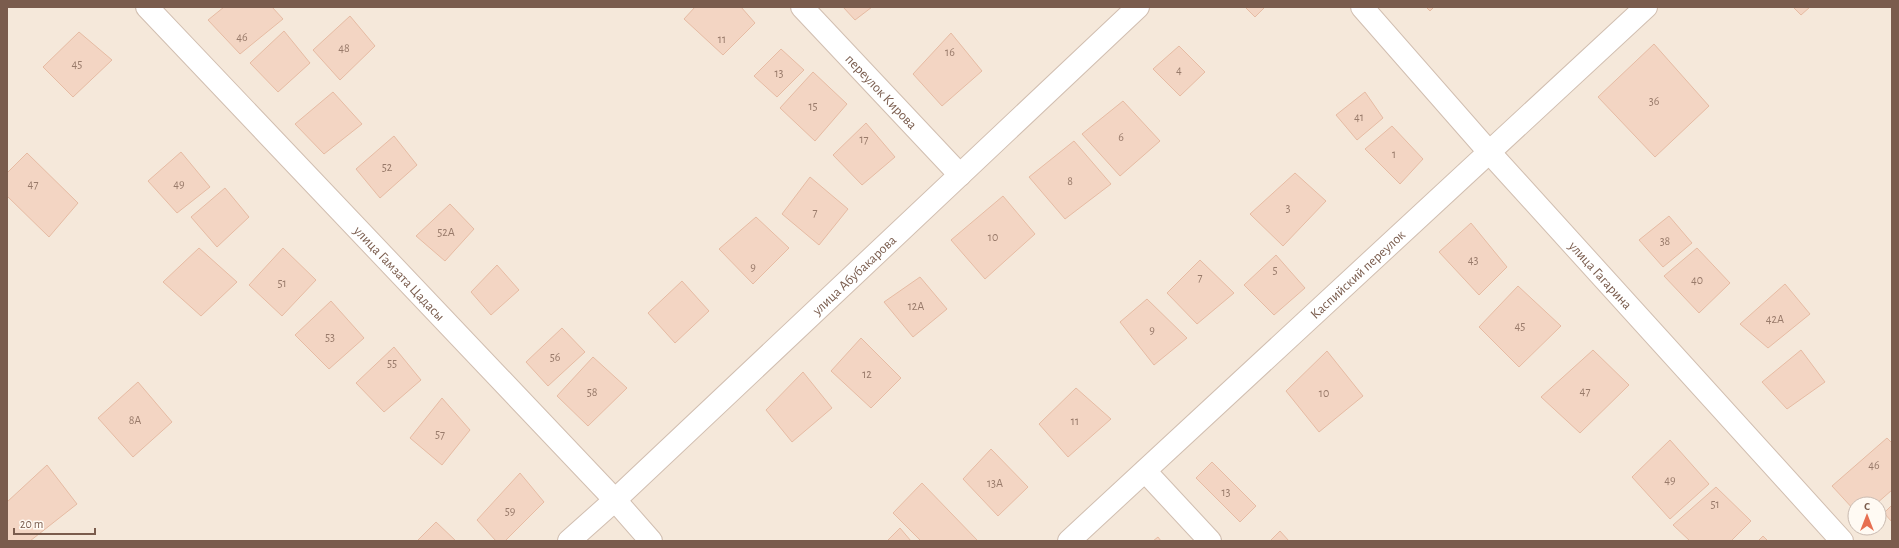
<svg xmlns="http://www.w3.org/2000/svg" width="1899" height="548" font-family="'Alegreya Sans',sans-serif">
<style>
.residential{fill:#f5e8da;fill-rule:evenodd}
.building{fill:#f3d5c3;stroke:#e6bba3}
.lines{fill:none;stroke-linecap:round;stroke-linejoin:round}
.minor-casing{stroke:#d1beb0;stroke-width:24}
.minor{stroke:#fff;stroke-width:22}
.labels{text-anchor:middle;stroke-width:4;stroke-linejoin:round;paint-order:stroke}
.number-label{font-size:12px;fill:#987a6a}
.street-label{font-size:14px;fill:#7a5c4d;stroke:#fffaf3}
</style>
<rect width="100%" height="100%" fill="#fdf6ec"/>
<!-- residential -->
<path class="residential" d="M7 7H1892V541H7ZM1855 504H1879V528H1855Z"/>
<!-- building -->
<g class="building">
<polygon points="224,7 272,7 283,19 240,54 208,20"/>
<polygon points="695,7 741,7 755,23 723,55 684,19"/>
<polygon points="843,7 872,7 855,20"/>
<polygon points="1245,7 1265,7 1255,17"/>
<polygon points="1426,7 1434,7 1430,11"/>
<polygon points="1793,7 1810,7 1801,15"/>
<polygon points="350,16 375,46 340,80 313,50"/>
<polygon points="284,31 310,63 278,92 250,63"/>
<polygon points="79,32 112,60 73,97 43,67"/>
<polygon points="951,33 982,71 942,106 913,74"/>
<polygon points="1654,44 1709,106 1655,157 1598,97"/>
<polygon points="1179,46 1205,72 1180,96 1153,69"/>
<polygon points="781,49 804,70 777,97 754,76"/>
<polygon points="813,72 847,104 815,141 780,108"/>
<polygon points="333,92 362,124 324,154 295,124"/>
<polygon points="1365,92 1383,118 1357,140 1336,115"/>
<polygon points="1123,101 1160,141 1120,176 1082,134"/>
<polygon points="866,123 895,157 862,185 833,155"/>
<polygon points="1392,126 1423,159 1400,184 1365,149"/>
<polygon points="394,136 417,165 380,198 356,169"/>
<polygon points="1074,141 1111,184 1065,219 1029,177"/>
<polygon points="181,152 210,187 177,213 148,181"/>
<polygon points="27,153 78,203 49,237 7,196 7,173"/>
<polygon points="1295,173 1326,201 1283,246 1250,214"/>
<polygon points="810,177 848,209 819,245 782,214"/>
<polygon points="225,188 249,217 217,247 191,217"/>
<polygon points="1003,196 1035,234 985,279 951,240"/>
<polygon points="450,204 474,229 445,261 416,236"/>
<polygon points="1669,216 1692,243 1663,267 1639,240"/>
<polygon points="756,217 789,248 753,284 719,249"/>
<polygon points="1471,223 1507,267 1479,295 1439,252"/>
<polygon points="199,248 237,282 201,316 163,282"/>
<polygon points="283,248 316,280 282,316 249,285"/>
<polygon points="1697,248 1730,283 1699,313 1664,276"/>
<polygon points="1276,255 1305,288 1274,315 1244,285"/>
<polygon points="1200,260 1234,293 1197,324 1167,293"/>
<polygon points="497,265 519,290 491,315 471,292"/>
<polygon points="920,277 947,309 913,337 884,302"/>
<polygon points="682,281 709,311 675,343 648,313"/>
<polygon points="1785,284 1810,314 1768,348 1740,324"/>
<polygon points="1518,286 1561,326 1519,367 1479,327"/>
<polygon points="1147,299 1187,338 1154,365 1120,322"/>
<polygon points="331,301 364,338 329,369 295,335"/>
<polygon points="562,328 585,352 548,386 526,362"/>
<polygon points="861,338 901,378 871,408 831,371"/>
<polygon points="394,347 421,380 384,412 356,383"/>
<polygon points="1593,350 1629,385 1580,433 1541,397"/>
<polygon points="1801,350 1825,382 1787,409 1762,382"/>
<polygon points="1327,351 1363,396 1319,432 1286,391"/>
<polygon points="593,357 627,388 588,426 557,396"/>
<polygon points="803,372 832,408 792,442 766,410"/>
<polygon points="138,382 172,422 133,457 98,418"/>
<polygon points="1076,388 1111,419 1068,457 1039,424"/>
<polygon points="442,398 470,430 442,465 410,438"/>
<polygon points="1887,438 1892,443 1892,490 1876,504 1855,504 1855,511 1832,486"/>
<polygon points="1670,440 1709,484 1670,519 1632,477"/>
<polygon points="991,449 1028,487 998,516 963,479"/>
<polygon points="1212,462 1256,506 1240,522 1196,478"/>
<polygon points="47,465 77,504 30,541 7,541 7,502"/>
<polygon points="520,473 544,502 505,541 496,541 477,520"/>
<polygon points="922,483 978,541 921,541 893,513"/>
<polygon points="1716,487 1751,521 1731,541 1690,541 1673,525"/>
<polygon points="1892,505 1892,522 1884,513"/>
<polygon points="436,522 456,541 417,541"/>
<polygon points="900,528 911,541 887,541"/>
<polygon points="1280,531 1289,541 1270,541"/>
<polygon points="1763,536 1768,541 1758,541"/>
<polygon points="1158,537 1161,541 1153,541"/>
</g>
<g class="lines">
<!-- minor casing -->
<g class="minor-casing">
<g id="minor">
<path id="s1" d="M147 7 615 500 651 541"/>
<path id="s2" d="M802 7 960 175"/>
<path id="s3" d="M1362 7 1490 153 1842 541"/>
<polyline points="1145,471 1210,541"/>
<path id="s4" d="M569 541 615 500 1138 7"/>
<path id="s5" d="M1069 541 1646 7"/>
</g>
</g>
<!-- minor -->
<use href="#minor" class="minor"/>
</g>
<g class="labels">
<!-- number labels -->
<g class="number-label">
<text x="242" y="41">46</text>
<text x="722" y="43">11</text>
<text x="344" y="52">48</text>
<text x="950" y="56">16</text>
<text x="77" y="68">45</text>
<text x="1179" y="74">4</text>
<text x="779" y="77">13</text>
<text x="1654" y="105">36</text>
<text x="813" y="110">15</text>
<text x="1359" y="121">41</text>
<text x="1121" y="141">6</text>
<text x="864" y="143">17</text>
<text x="1394" y="158">1</text>
<text x="387" y="171">52</text>
<text x="1070" y="185">8</text>
<text x="33" y="188">47</text>
<text x="179" y="188">49</text>
<text x="1288" y="212">3</text>
<text x="815" y="216">7</text>
<text x="446" y="236">52А</text>
<text x="993" y="241">10</text>
<text x="1665" y="245">38</text>
<text x="1473" y="264">43</text>
<text x="753" y="271">9</text>
<text x="1275" y="274">5</text>
<text x="1200" y="281">7</text>
<text x="1697" y="284">40</text>
<text x="282" y="287">51</text>
<text x="916" y="310">12А</text>
<text x="1775" y="323">42А</text>
<text x="1520" y="330">45</text>
<text x="1152" y="334">9</text>
<text x="330" y="341">53</text>
<text x="555" y="361">56</text>
<text x="392" y="367">55</text>
<text x="867" y="378">12</text>
<text x="1585" y="395">47</text>
<text x="592" y="396">58</text>
<text x="1324" y="397">10</text>
<text x="135" y="424">8А</text>
<text x="1075" y="425">11</text>
<text x="440" y="438">57</text>
<text x="1874" y="469">46</text>
<text x="1670" y="484">49</text>
<text x="995" y="487">13А</text>
<text x="1226" y="496">13</text>
<text x="1715" y="508">51</text>
<text x="510" y="515">59</text>
</g>
<!-- street labels -->
<g class="street-label">
<text dy="5" stroke="none"><textPath href="#s2" startOffset="116">переулок Кирова</textPath></text>
<text dy="5" stroke="none"><textPath href="#s1" startOffset="367">улица Гамзата Цадасы</textPath></text>
<text dy="5" stroke="none"><textPath href="#s4" startOffset="390">улица Абубакарова</textPath></text>
<text dy="5" stroke="none"><textPath href="#s5" startOffset="393">Каспийский переулок</textPath></text>
<text dy="5" stroke="none"><textPath href="#s3" startOffset="359">улица Гагарина</textPath></text>
</g>
</g>
<!-- border -->
<rect width="1899" height="548" fill="none" stroke="#7a5c4d" stroke-width="16"/>
<!-- north arrow -->
<g transform="translate(1867 516)"><circle r="19" fill="#fffaf3" stroke="#cabbb1"/>
<path d="M0-3L7 15L0 10L-7 15Z" fill="#e76f51"/>
<text y="-6" font-size="11" font-weight="bold" text-anchor="middle" fill="#7a5c4d">С</text>
</g>
<!-- scale -->
<path d="M14 528v6h81v-6" fill="none" stroke="#7a5c4d" stroke-width="2"/>
<text x="20" y="528" font-size="12" fill="#7a5c4d" stroke="#fffaf3" stroke-width="3" paint-order="stroke">20 m</text>
</svg>
